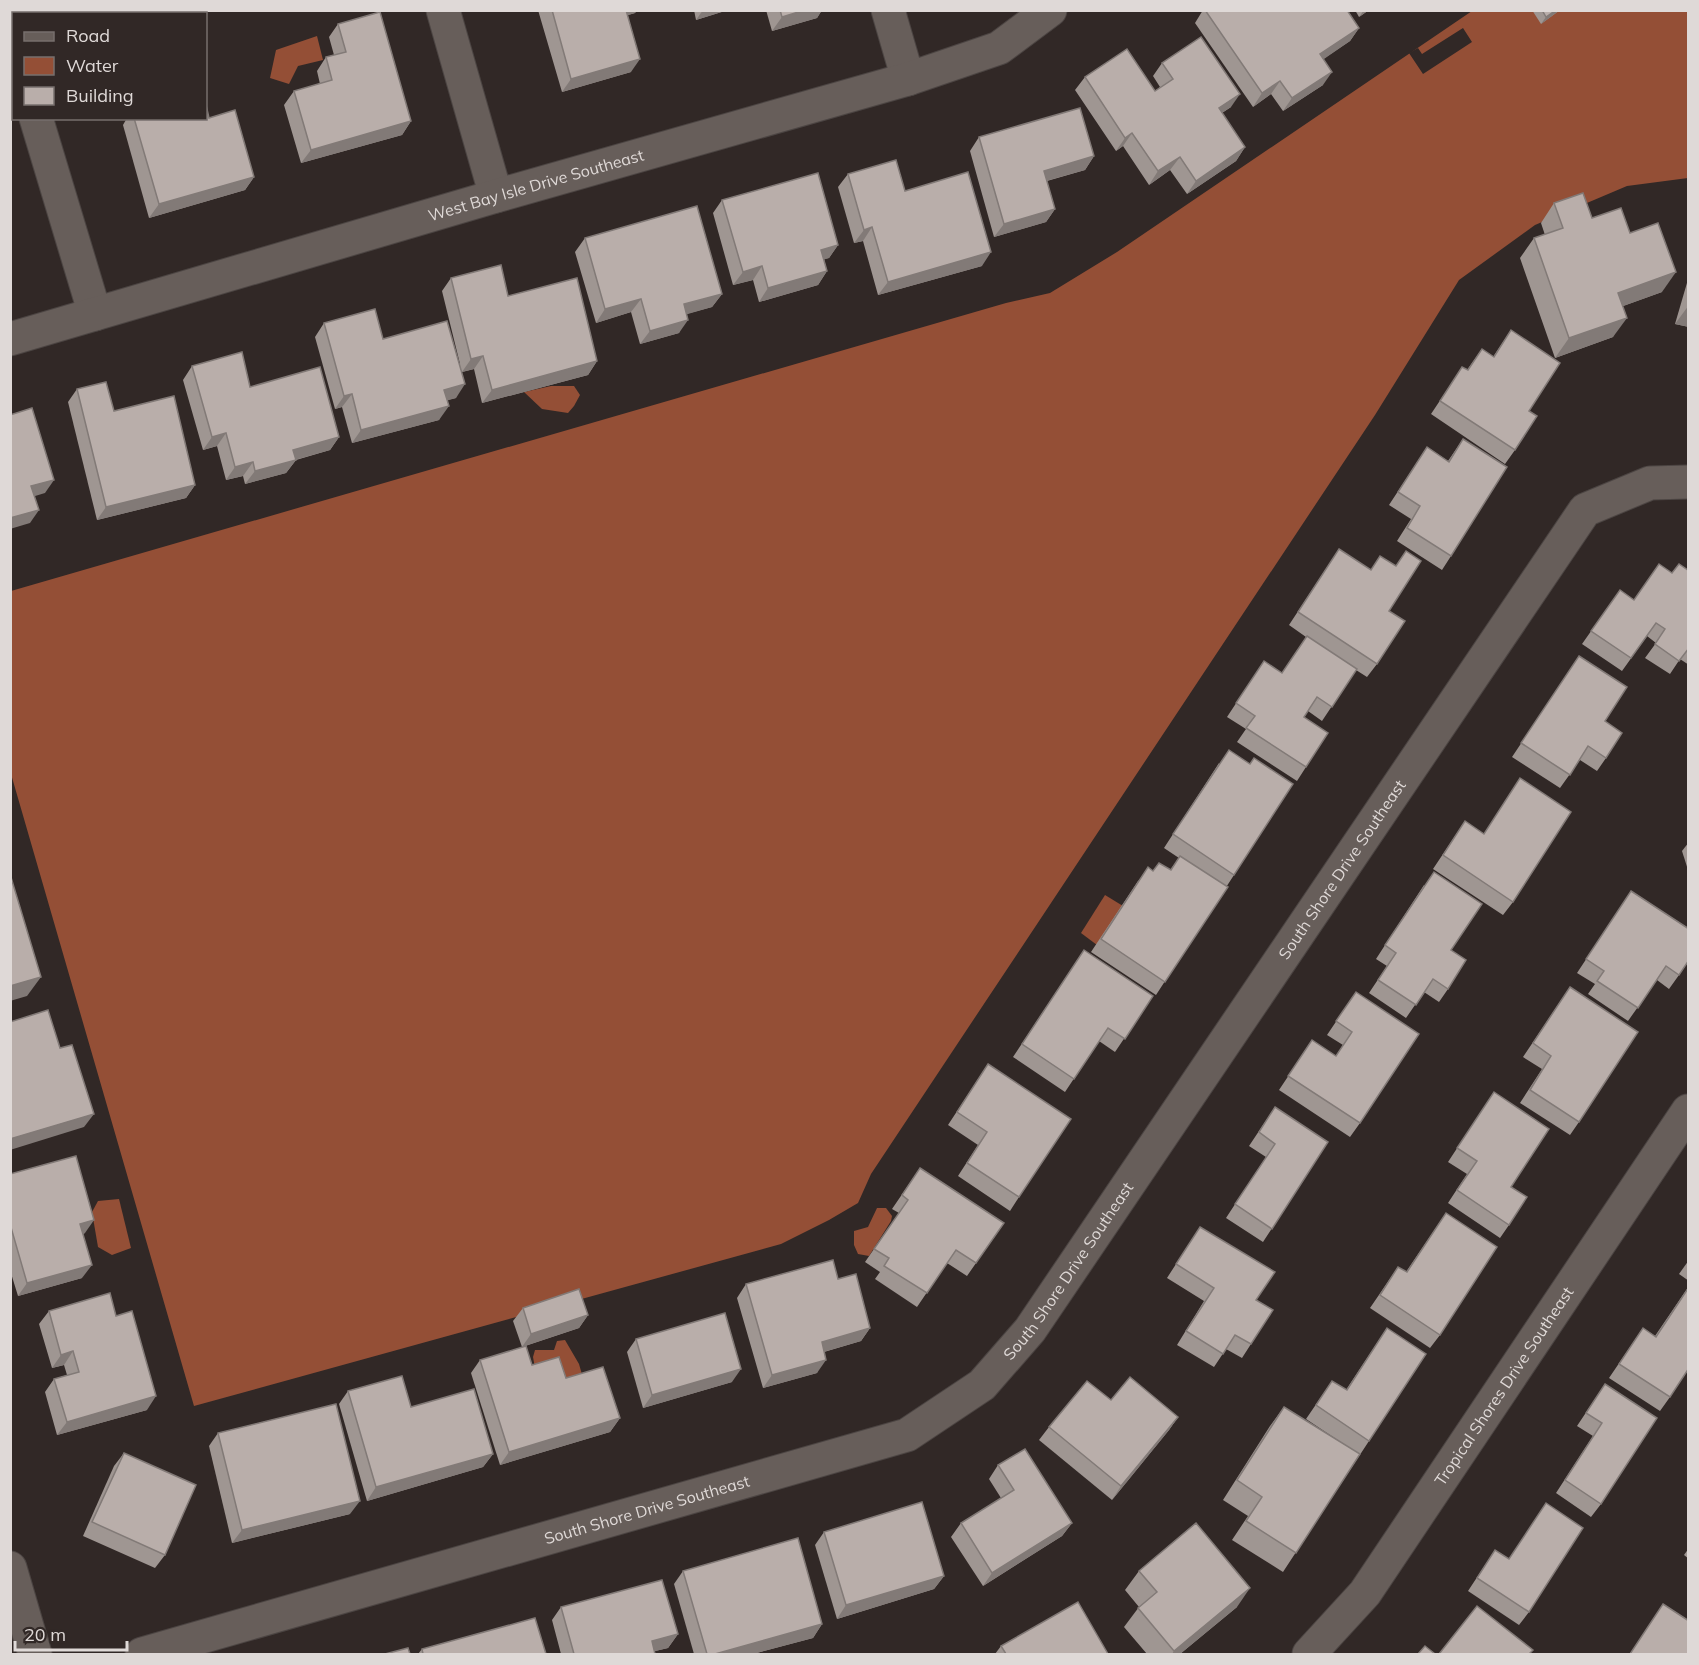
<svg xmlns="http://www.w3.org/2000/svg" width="1699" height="1665" viewBox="0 0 1699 1665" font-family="Mulish,sans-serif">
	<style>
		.water { fill: #944f36 }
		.pier { fill: #312826 }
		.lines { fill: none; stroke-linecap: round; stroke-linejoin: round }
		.minor-casing { stroke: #4c4543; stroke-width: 35 }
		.minor { stroke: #675e5a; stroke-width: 33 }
		.wall { fill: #9f9692 }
		.shaded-wall { fill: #827a77 }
		.building { fill: #b9aeaa; stroke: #827a77; stroke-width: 1.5 }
		.labels { text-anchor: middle; stroke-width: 6; stroke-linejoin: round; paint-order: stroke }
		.street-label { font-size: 16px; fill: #dfd9d7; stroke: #312826 }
	</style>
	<rect width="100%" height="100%" fill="#312826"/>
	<g class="water">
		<polygon points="1472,11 1688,11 1688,178 1627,186 1535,225 1459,280 1375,415 871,1174 858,1203 829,1220 781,1244 194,1406 11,774 11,591 1006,303 1050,293 1117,252"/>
		<polygon points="317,36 323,60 298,66 289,84 270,78 276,50"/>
		<polygon points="551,386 574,386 580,395 574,406 568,413 542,409 524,392"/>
		<polygon points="1105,895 1123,906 1097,945 1081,933"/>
		<polygon points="119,1199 131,1248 112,1255 98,1247 92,1212 98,1201"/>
		<polygon points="877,1208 886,1208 892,1216 891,1221 869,1256 858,1254 854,1245 854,1231 868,1227"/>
		<polygon points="565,1340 579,1364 583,1378 576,1383 535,1368 533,1357 535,1350 554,1350 557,1341"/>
	</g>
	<polygon class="pier" points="1463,28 1472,42 1423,74 1409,53 1418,48 1422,54"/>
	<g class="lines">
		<defs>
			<g id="minor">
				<polyline points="443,10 496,196"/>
				<polyline points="888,10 908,79"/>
				<polyline points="10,33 14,43"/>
				<polyline points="36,118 95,314"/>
				<path id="s1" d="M10,339L496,196L908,79L999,48L1050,10"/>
				<polyline points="10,1568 35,1654"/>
				<path id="s2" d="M142,1654L907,1435L982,1385L1030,1330L1585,510L1650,483L1688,482"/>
				<path id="s3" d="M1309,1654L1365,1593L1688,1111"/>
			</g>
		</defs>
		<use href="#minor" class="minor-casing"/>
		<use href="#minor" class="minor"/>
	</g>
	<g class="wall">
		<polygon points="88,10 159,10 159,14 89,14"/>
		<polygon points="538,10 637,10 635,13 628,15 631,72 562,92"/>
		<polygon points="694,10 728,10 696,20"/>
		<polygon points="766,10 822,10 817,18 772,31"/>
		<polygon points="1203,10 1347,10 1359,28 1350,41 1323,59 1323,85 1283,111 1271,94 1253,107 1195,23"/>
		<polygon points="1355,10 1369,10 1359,17"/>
		<polygon points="1532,10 1560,10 1541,24"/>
		<polygon points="338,24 411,121 402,135 301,163 284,105 294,91 320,84 317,71 326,57 334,55 329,37"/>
		<polygon points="1162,63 1231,107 1222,113 1245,147 1236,161 1187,194 1170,170 1149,185 1123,146 1116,151 1075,90 1085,77 1155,91 1160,87 1153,76"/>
		<polygon points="127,118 209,118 254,177 245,190 149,218 123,125"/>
		<polygon points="979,137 1094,156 1085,170 1047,181 1055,209 1046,222 994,237 970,151"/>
		<polygon points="848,174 905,191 982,266 878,295 863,241 854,243 838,187"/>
		<polygon points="722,200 838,245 829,258 824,259 827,271 818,285 759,302 753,280 733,285 713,213"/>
		<polygon points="1554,203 1630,233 1662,292 1623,306 1613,337 1555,358 1520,258 1534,238 1545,235 1541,223"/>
		<polygon points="585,238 722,294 712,307 686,314 679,333 640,344 631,312 596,323 575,252"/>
		<polygon points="1689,276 1689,327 1675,324"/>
		<polygon points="451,278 508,296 597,361 588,375 482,403 474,369 462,372 456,398 447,400 439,420 352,443 342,407 335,409 315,337 324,323 383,339 460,364 442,291"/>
		<polygon points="1511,330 1529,411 1515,450 1505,464 1431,414 1453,381 1467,370 1482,349 1493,357"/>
		<polygon points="192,366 250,387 339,437 330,450 296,460 286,473 245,484 243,476 226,480 217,446 203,450 183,380"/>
		<polygon points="77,389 114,411 195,485 186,498 97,520 68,402"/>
		<polygon points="1463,439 1451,556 1442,570 1397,541 1411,519 1389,505 1427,447 1448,461"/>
		<polygon points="1339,549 1371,570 1380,556 1389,611 1377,664 1367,677 1356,670 1322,721 1308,711 1304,717 1306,767 1297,781 1237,742 1246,729 1227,717 1264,661 1282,673 1306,637 1289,625"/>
		<polygon points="1689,571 1689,665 1680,659 1670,674 1645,658 1656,643 1647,636 1622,671 1582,644 1620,590 1634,600 1672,573"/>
		<polygon points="1579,656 1605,721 1606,758 1597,771 1580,760 1560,788 1512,757"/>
		<polygon points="1219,763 1234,875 1156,995 1091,952 1138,881 1153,871 1170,870 1179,858 1164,848"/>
		<polygon points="1520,778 1513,902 1503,915 1433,869 1465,821 1484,834"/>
		<polygon points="1689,842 1689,873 1682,851"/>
		<polygon points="1424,885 1451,950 1448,989 1439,1002 1424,992 1406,1018 1369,993 1387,966 1376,959"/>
		<polygon points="1622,905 1679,975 1669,989 1657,980 1628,1021 1588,994 1595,984 1577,973"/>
		<polygon points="1084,950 1153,996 1115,1052 1099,1041 1065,1092 1013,1057"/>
		<polygon points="1570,987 1579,1122 1570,1135 1520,1103 1542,1069 1523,1057"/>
		<polygon points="1356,992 1360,1123 1350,1137 1279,1090 1303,1054 1336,1056 1343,1045 1327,1035"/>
		<polygon points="988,1064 1019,1197 1010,1211 958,1176 978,1145 948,1125"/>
		<polygon points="1494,1092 1511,1187 1509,1225 1500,1238 1448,1203 1467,1174 1448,1162"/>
		<polygon points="1275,1107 1328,1142 1263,1242 1226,1218 1266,1157 1249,1146"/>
		<polygon points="920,1168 1004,1223 967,1276 947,1263 917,1307 875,1279 880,1272 865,1262 899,1213 892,1209"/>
		<polygon points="10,1174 85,1233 83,1234 82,1278 18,1296 10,1270"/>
		<polygon points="1446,1213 1440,1335 1430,1348 1370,1308 1398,1267 1406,1272"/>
		<polygon points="1200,1227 1251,1344 1242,1358 1226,1349 1214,1367 1177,1345 1204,1301 1167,1278"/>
		<polygon points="1689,1260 1689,1281 1679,1274"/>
		<polygon points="838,1279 870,1328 861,1341 824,1352 817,1373 763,1388 737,1298 746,1284"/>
		<polygon points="1689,1286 1670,1397 1660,1411 1609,1378 1643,1328 1655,1336"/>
		<polygon points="523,1308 588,1315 579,1328 522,1347 513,1321"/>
		<polygon points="49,1311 116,1316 147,1410 57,1435 45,1392 54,1379 67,1375 64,1365 52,1368 39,1324"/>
		<polygon points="1387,1328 1369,1441 1283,1572 1232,1540 1248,1516 1223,1500 1270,1426 1284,1407 1354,1451 1306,1419 1332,1381 1346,1390"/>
		<polygon points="636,1339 732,1382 643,1408 627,1352"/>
		<polygon points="480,1360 532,1365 566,1378 620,1418 610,1432 500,1465 471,1373"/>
		<polygon points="1605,1384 1601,1504 1591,1517 1556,1493 1593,1436 1577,1426"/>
		<polygon points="348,1391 411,1407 493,1454 483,1467 367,1501 339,1404"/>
		<polygon points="1178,1417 1169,1430 1112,1500 1039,1440 1049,1427"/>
		<polygon points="218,1433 350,1514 232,1543 209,1446"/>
		<polygon points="124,1453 165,1555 155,1568 83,1536 114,1466"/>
		<polygon points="998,1465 1072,1523 1062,1536 983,1586 951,1537 961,1523 1001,1498 989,1479"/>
		<polygon points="1546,1503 1529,1612 1519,1625 1468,1591 1495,1550 1509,1559"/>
		<polygon points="824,1532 944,1576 934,1589 837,1619 815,1545"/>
		<polygon points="1689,1548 1689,1559 1684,1555"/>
		<polygon points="683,1571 822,1624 813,1638 753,1654 694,1654 674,1584"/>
		<polygon points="1139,1571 1237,1607 1180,1654 1147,1654 1124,1627 1139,1607 1125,1590"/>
		<polygon points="561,1607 678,1634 668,1648 655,1651 655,1654 561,1654 552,1620"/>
		<polygon points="1001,1646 1108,1654 995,1654"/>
		<polygon points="422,1649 546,1654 418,1654"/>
	</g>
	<g class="shaded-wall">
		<polygon points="621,10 637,10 635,13 615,19"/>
		<polygon points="703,10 728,10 696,20"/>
		<polygon points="805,10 822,10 817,18 772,31 782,17"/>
		<polygon points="1364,10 1369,10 1359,17"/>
		<polygon points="1556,10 1560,10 1541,24 1546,17"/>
		<polygon points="1359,28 1350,41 1311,68 1320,54"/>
		<polygon points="640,59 631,72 562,92 571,79"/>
		<polygon points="1332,72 1323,85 1283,111 1292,98"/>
		<polygon points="1280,81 1271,94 1253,107 1262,93"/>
		<polygon points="1240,94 1231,107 1209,121 1219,108"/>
		<polygon points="411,121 402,135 301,163 311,150"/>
		<polygon points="1132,133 1123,146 1116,151 1125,138"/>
		<polygon points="1245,147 1236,161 1187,194 1196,181"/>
		<polygon points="1094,156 1085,170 1035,184 1044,171"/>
		<polygon points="1180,157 1170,170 1149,185 1158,171"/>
		<polygon points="254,177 245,190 149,218 159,204"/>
		<polygon points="1055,209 1046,222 994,237 1004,224"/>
		<polygon points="872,227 863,241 854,243 864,230"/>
		<polygon points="838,245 829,258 812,263 821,250"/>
		<polygon points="991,252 982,266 878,295 888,282"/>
		<polygon points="762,266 753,280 733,285 743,272"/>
		<polygon points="827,271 818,285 759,302 768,288"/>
		<polygon points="1676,272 1662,292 1604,313 1618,293"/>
		<polygon points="722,294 712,307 674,318 684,304"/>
		<polygon points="641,299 631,312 596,323 605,309"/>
		<polygon points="1689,305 1689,327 1675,324"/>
		<polygon points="1627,318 1613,337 1555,358 1569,338"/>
		<polygon points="688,320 679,333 640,344 650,331"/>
		<polygon points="483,356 474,369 462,372 471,359"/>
		<polygon points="597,361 588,375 482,403 492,390"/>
		<polygon points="465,384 456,398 435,404 444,390"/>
		<polygon points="352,394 342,407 335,409 344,396"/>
		<polygon points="449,406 439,420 352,443 361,430"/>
		<polygon points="226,433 217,446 203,450 212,437"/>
		<polygon points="339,437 330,450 284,463 293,450"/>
		<polygon points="296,460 286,473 245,484 255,471"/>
		<polygon points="253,462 243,476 226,480 235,467"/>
		<polygon points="54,480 45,493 22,500 31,486"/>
		<polygon points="195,485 186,498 97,520 106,507"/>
		<polygon points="39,510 30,523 10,529 10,518"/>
		<polygon points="41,977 27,996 10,1001 10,986"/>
		<polygon points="94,1114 84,1127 10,1150 10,1139"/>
		<polygon points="94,1220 85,1233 71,1237 80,1224"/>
		<polygon points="92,1265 82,1278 18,1296 27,1283"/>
		<polygon points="588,1315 579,1328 522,1347 531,1334"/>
		<polygon points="870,1328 861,1341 813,1355 822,1342"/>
		<polygon points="73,1351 64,1365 52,1368 61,1355"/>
		<polygon points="826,1360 817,1373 763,1388 772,1375"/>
		<polygon points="741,1369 732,1382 643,1408 652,1395"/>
		<polygon points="156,1396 147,1410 57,1435 67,1422"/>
		<polygon points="1178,1417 1169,1430 1112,1500 1121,1486"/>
		<polygon points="620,1418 610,1432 500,1465 509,1452"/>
		<polygon points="493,1454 483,1467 367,1501 376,1487"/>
		<polygon points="360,1501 350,1514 232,1543 242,1530"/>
		<polygon points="1072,1523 1062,1536 983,1586 992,1573"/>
		<polygon points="944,1576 934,1589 837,1619 846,1605"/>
		<polygon points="1250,1588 1237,1607 1180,1654 1172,1654 1174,1651"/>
		<polygon points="822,1624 813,1638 753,1654 715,1654"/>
		<polygon points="678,1634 668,1648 643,1654 652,1641"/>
	</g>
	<g class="building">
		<polygon points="101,10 159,10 159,14 102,14"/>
		<polygon points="552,10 626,10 640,59 571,79"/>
		<polygon points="780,10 805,10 782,17"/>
		<polygon points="1205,10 1347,10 1359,28 1320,54 1332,72 1292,98 1280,81 1262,93"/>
		<polygon points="1542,10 1556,10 1546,17"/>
		<polygon points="380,12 411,121 311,150 294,91 332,80 326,57 346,52 338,24"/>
		<polygon points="1201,37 1240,94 1219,108 1245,147 1196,181 1180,157 1158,171 1132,133 1125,138 1085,77 1127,49 1155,91 1173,79 1162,63"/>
		<polygon points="206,105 209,118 235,110 254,177 159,204 134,118 206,118"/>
		<polygon points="1080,108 1094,156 1044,171 1055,209 1004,224 979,137"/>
		<polygon points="896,160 905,191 968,172 991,252 888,282 872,227 864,230 848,174"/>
		<polygon points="818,173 838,245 821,250 827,271 768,288 762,266 743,272 722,200"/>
		<polygon points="1583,193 1592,218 1621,208 1630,233 1658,223 1676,272 1618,293 1627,318 1569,338 1534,238 1563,228 1554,203"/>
		<polygon points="697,206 722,294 684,304 688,320 650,331 641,299 605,309 585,238"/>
		<polygon points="501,265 508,296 577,278 597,361 492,390 483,356 471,359 451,278"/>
		<polygon points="375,309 383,339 447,321 465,384 444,390 449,406 361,430 352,394 344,396 324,323"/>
		<polygon points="1511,330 1560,363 1529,411 1537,416 1515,450 1440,401 1462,367 1468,370 1482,349 1494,357"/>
		<polygon points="242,352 250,387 320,367 339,437 293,450 296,460 255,471 253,462 235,467 226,433 212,437 192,366"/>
		<polygon points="106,382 114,411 174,396 195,485 106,507 77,389"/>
		<polygon points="32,408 54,480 31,486 39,510 10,518 10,415"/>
		<polygon points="1463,439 1507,467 1451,556 1407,528 1420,506 1398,492 1427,447 1449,462"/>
		<polygon points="1339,549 1371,570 1380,556 1396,566 1406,551 1421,561 1389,611 1405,621 1377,664 1298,612"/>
		<polygon points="1659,564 1672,573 1679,564 1689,571 1689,648 1679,661 1655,644 1665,629 1656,623 1631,658 1591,631 1620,590 1634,600"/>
		<polygon points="1307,636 1357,669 1332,707 1317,697 1304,717 1328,733 1306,767 1246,728 1255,716 1236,703 1264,661 1282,673"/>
		<polygon points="1579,656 1627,687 1605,721 1622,733 1606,758 1588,746 1570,775 1521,743"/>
		<polygon points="1229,750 1250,764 1254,758 1293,784 1234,875 1173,834"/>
		<polygon points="1520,778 1571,812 1513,902 1443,855 1465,821 1484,834"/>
		<polygon points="1180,856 1228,887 1165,982 1101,939 1148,867 1153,871 1159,863 1171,870"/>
		<polygon points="1434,872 1482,904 1451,950 1466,960 1448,989 1433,979 1416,1005 1378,980 1396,953 1385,945"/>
		<polygon points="10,874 41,977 10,986"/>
		<polygon points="1631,891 1689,929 1689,960 1679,975 1666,966 1638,1008 1597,981 1604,971 1586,959"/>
		<polygon points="1084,950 1153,996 1125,1039 1108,1028 1074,1079 1022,1044"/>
		<polygon points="1570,987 1638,1032 1579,1122 1530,1090 1551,1056 1533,1043"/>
		<polygon points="1356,992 1419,1034 1360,1123 1288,1076 1312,1040 1336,1056 1352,1032 1336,1021"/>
		<polygon points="48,1010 60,1048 72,1045 94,1114 10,1139 10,1022"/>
		<polygon points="988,1064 1071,1119 1019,1197 967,1163 987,1132 957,1112"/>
		<polygon points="1494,1092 1549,1129 1511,1187 1527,1197 1509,1225 1457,1190 1477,1161 1457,1148"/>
		<polygon points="1275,1107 1328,1142 1272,1229 1235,1204 1275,1144 1259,1132"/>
		<polygon points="76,1156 94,1220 80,1224 92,1265 27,1283 10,1224 10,1174"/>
		<polygon points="920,1168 1004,1223 976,1263 956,1250 927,1293 884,1266 889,1258 874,1249 908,1200 902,1195"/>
		<polygon points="1446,1213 1497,1247 1440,1335 1380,1295 1398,1267 1407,1272"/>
		<polygon points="1200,1227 1275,1272 1256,1300 1273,1310 1251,1344 1235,1335 1223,1354 1186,1331 1214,1288 1176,1264"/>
		<polygon points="833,1260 838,1279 856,1274 870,1328 822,1342 826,1360 772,1375 746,1284"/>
		<polygon points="1689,1287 1689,1368 1670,1397 1619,1364 1643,1328 1656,1337"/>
		<polygon points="579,1289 588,1315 531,1334 523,1308"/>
		<polygon points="110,1293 116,1316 132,1311 156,1396 67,1422 54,1379 79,1372 73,1351 61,1355 49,1311"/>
		<polygon points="725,1313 741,1369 652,1395 636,1339"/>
		<polygon points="1387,1328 1426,1354 1369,1441 1316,1405 1332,1381 1347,1390"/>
		<polygon points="526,1346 532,1365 559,1357 566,1378 603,1367 620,1418 509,1452 480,1360"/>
		<polygon points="402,1376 411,1407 474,1389 493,1454 376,1487 348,1391"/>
		<polygon points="1130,1377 1178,1417 1121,1486 1049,1427 1087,1381 1111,1400"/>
		<polygon points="1605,1384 1657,1418 1601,1504 1565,1480 1602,1423 1586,1413"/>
		<polygon points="336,1404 360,1501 242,1530 218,1433"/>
		<polygon points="1284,1407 1360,1454 1296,1553 1246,1521 1262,1497 1237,1480"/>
		<polygon points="1025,1449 1072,1523 992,1573 961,1523 1014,1490 998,1465"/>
		<polygon points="124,1453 196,1485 165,1555 92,1522"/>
		<polygon points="922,1502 944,1576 846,1605 824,1532"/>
		<polygon points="1546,1503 1583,1528 1529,1612 1477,1578 1495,1550 1509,1559"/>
		<polygon points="1196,1523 1250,1588 1174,1651 1138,1608 1157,1592 1139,1571"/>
		<polygon points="798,1538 822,1624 715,1654 707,1654 683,1571"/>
		<polygon points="662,1580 678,1634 652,1641 655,1654 574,1654 561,1607"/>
		<polygon points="1078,1602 1108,1654 1006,1654 1001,1646"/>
		<polygon points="1663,1604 1689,1621 1689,1654 1630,1654"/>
		<polygon points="1477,1606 1533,1650 1529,1654 1439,1654"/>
		<polygon points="535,1618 546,1654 423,1654 422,1649"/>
		<polygon points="1425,1646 1435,1654 1418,1654"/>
		<polygon points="408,1648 410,1654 385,1654"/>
	</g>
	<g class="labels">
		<g class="street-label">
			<text dy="6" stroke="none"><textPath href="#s1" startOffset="548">West Bay Isle Drive Southeast</textPath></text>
			<text dy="6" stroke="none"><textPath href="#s2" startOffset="1515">South Shore Drive Southeast</textPath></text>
			<text dy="6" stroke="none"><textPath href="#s2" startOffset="1029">South Shore Drive Southeast</textPath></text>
			<text dy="6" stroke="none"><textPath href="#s3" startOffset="332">Tropical Shores Drive Southeast</textPath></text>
			<text dy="6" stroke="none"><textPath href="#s2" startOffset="525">South Shore Drive Southeast</textPath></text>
		</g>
	</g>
	<rect width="1699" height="1665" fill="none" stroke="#dfd9d7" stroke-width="24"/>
	<rect x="12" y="12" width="195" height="108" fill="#312826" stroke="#776f6d" stroke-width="1.5"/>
	<rect x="24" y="32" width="30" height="9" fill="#675e5a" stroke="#776f6d" stroke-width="1.5"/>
	<text x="66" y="42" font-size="18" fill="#dfd9d7">Road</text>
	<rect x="24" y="57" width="30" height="18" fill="#944f36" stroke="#776f6d" stroke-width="1.5"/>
	<text x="66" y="72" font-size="18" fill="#dfd9d7">Water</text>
	<rect x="24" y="87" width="30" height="18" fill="#b9aeaa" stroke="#776f6d" stroke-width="1.5"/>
	<text x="66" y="102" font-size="18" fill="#dfd9d7">Building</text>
	<path d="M15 1641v9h112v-9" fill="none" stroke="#dfd9d7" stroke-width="3"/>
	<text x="24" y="1641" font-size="18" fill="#dfd9d7" stroke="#312826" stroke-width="4.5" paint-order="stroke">20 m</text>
</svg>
